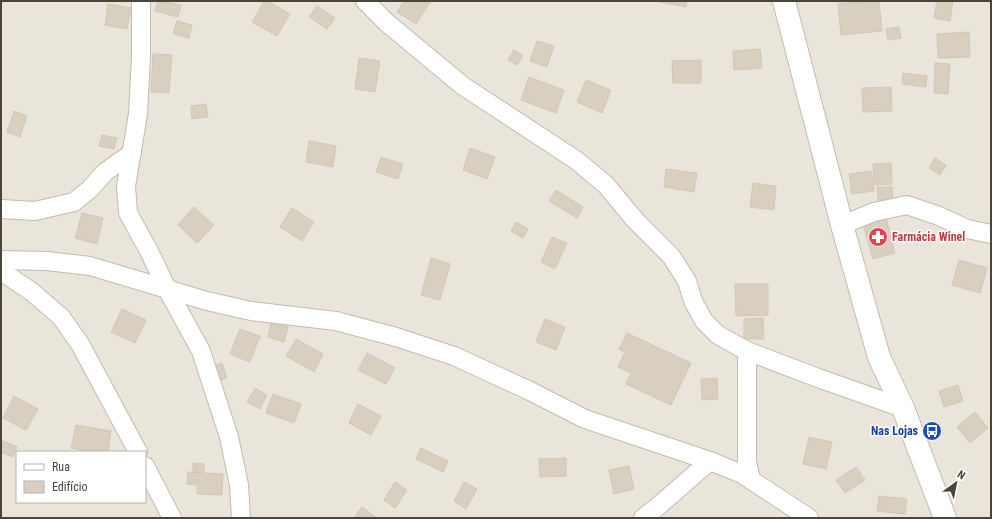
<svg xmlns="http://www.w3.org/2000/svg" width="992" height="519" viewBox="0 0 992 519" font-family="'Roboto Condensed',sans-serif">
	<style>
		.residential { fill: #eae5da; fill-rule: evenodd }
		.building { fill: #d8cfc1; stroke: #d3c7b4 }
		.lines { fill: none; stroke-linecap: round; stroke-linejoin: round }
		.minor-casing { stroke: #c2bbae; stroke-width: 20 }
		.tertiary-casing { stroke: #c2bbae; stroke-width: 24 }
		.minor { stroke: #fff; stroke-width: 18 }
		.tertiary { stroke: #fff; stroke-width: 22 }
		.labels { text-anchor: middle; stroke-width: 3; stroke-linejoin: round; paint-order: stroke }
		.health-label { font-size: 12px; font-weight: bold; fill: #be3a42; stroke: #fff; text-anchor: start }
		.transit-label { font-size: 12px; font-weight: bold; fill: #164399; stroke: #fff; text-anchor: end }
	</style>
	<rect width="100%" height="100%" fill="#f6f3ec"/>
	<path class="residential" d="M1,1H991V518H1ZM17,452H145V502H17Z"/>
	<g class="building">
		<polygon points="158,1 181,5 178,17 155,11"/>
		<polygon points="264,1 268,1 290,14 277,36 252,22"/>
		<polygon points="404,1 431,1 416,24 397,12"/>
		<polygon points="655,1 687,1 686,7"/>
		<polygon points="867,1 879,1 882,31 841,35 838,4"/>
		<polygon points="937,1 953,1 950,21 934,18"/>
		<polygon points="108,4 131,8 127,29 105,25"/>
		<polygon points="317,6 335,18 327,29 309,17"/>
		<polygon points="177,21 192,25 189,38 173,34"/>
		<polygon points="899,27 901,38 888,40 886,29"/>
		<polygon points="969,32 970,57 938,58 937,34"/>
		<polygon points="537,41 554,46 547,67 530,61"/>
		<polygon points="760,49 762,68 734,70 733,51"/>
		<polygon points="514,50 523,56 517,65 508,60"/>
		<polygon points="153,54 172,55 169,93 151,92"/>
		<polygon points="359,58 380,61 375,92 355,89"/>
		<polygon points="701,60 701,83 673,83 672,61"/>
		<polygon points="935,63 950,64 948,94 934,93"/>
		<polygon points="903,73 927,76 926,87 902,84"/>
		<polygon points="529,77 564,90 556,113 521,100"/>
		<polygon points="586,80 611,90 602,113 577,102"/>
		<polygon points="891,87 892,111 863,112 862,88"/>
		<polygon points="206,104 208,117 192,119 191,106"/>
		<polygon points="14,111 27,116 20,137 7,132"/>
		<polygon points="102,135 117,138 114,149 99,146"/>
		<polygon points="309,141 336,146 333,167 306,162"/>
		<polygon points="470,148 495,157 487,179 463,170"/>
		<polygon points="381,157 403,164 398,179 376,172"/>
		<polygon points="935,158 946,165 940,175 929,168"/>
		<polygon points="891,163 892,184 874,185 873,164"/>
		<polygon points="666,169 697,173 694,192 664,187"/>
		<polygon points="871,171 874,191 852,194 849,174"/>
		<polygon points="753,183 776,186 774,210 750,207"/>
		<polygon points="877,187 892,187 893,200 878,200"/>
		<polygon points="556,190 583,207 577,218 549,201"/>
		<polygon points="194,207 214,225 197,243 178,225"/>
		<polygon points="292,208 314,222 302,241 280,227"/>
		<polygon points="82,213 103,218 97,244 75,238"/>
		<polygon points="886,218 895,253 873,259 863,225"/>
		<polygon points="516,222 528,229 523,238 511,231"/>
		<polygon points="552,237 567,243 555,269 541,262"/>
		<polygon points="431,258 450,264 440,300 421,295"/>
		<polygon points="959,260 987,268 980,293 952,285"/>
		<polygon points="735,284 768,284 768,315 736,316"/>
		<polygon points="122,309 146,320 135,343 111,332"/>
		<polygon points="763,318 764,339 744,339 744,319"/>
		<polygon points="545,319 565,327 556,350 536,342"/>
		<polygon points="271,323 288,327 284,342 268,337"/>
		<polygon points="240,329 260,336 250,362 230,354"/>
		<polygon points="627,333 691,363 671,405 626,384 631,373 618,367 625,352 619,349"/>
		<polygon points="296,339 323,354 314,372 286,356"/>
		<polygon points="367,353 395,368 386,384 358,370"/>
		<polygon points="222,363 227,378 216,382 211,367"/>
		<polygon points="717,378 718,399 702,400 701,379"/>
		<polygon points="958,385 963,401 944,407 939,391"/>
		<polygon points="255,388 267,395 260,409 247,402"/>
		<polygon points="273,394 301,404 294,423 266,413"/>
		<polygon points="14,396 38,409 26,430 3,418"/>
		<polygon points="358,404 381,416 371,435 349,423"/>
		<polygon points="975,412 988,428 970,443 957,427"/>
		<polygon points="76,425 111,431 108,452 93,452 71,448"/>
		<polygon points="809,437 832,442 826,469 803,464"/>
		<polygon points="1,440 17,447 12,457 1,452"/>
		<polygon points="421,448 448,461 443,472 416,459"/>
		<polygon points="566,458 566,476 540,477 539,459"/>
		<polygon points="193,463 204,464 204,473 193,472"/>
		<polygon points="629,466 634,489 614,494 609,470"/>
		<polygon points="856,467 865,480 845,493 836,480"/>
		<polygon points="188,472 223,474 222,495 197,494 197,485 187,484"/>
		<polygon points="395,482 407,490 395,508 384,500"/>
		<polygon points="464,482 477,489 466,509 454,501"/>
		<polygon points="879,496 907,499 905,514 877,511"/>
		<polygon points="362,507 377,518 354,518"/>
	</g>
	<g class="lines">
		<defs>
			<g id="minor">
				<polyline points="141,1 141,57 138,114 126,186 128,213 149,251 167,289 201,351 229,437 239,485 241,518"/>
				<polyline points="365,1 386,22 463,86 576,160 606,185 635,220 671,256 687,281 693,301 704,321 718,335 747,351 818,378 903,408"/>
				<polyline points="1,209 35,211 74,202 90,189 105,172 132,153"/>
				<polyline points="842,225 874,212 907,205 939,216 967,229 991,234"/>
				<polyline points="1,260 47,261 90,266 207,301 251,311 336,321 396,337 454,356 528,390 585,419 710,461 742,474 809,518"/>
				<polyline points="1,271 32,292 61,317 80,344 138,452"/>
				<polyline points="747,351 747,461 751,480"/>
				<polyline points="145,466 172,518"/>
				<polyline points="643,518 656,508 710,461"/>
			</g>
			<polyline id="tertiary" points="784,1 842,225 879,357 903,408 945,518"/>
		</defs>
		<use href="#minor" class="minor-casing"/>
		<use href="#tertiary" class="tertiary-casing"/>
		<use href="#minor" class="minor"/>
		<use href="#tertiary" class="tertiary"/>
	</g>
	<defs>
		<symbol id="pharmacy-disc" viewBox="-11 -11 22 22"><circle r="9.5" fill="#e0444e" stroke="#fff"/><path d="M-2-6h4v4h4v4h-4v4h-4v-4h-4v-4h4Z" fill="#fff"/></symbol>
		<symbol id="bus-disc" viewBox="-11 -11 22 22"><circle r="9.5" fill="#1a4fb4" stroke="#fff"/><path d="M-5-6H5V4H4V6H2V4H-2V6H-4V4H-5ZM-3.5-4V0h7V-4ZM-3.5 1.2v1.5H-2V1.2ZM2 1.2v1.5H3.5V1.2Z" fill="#fff"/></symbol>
	</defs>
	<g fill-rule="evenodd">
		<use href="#pharmacy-disc" x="867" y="226" width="22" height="22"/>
		<use href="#bus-disc" x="921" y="420" width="22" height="22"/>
	</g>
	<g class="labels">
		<g class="health-label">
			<text x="892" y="241">Farmácia Winel</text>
		</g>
		<g class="transit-label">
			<text x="918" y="435">Nas Lojas</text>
		</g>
	</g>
	<rect width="992" height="519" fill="none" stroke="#4b4439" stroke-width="4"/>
	<rect x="16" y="451" width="130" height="52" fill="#ffffff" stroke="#b7b4b0"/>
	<rect x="24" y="464" width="20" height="6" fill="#ffffff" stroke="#b7b4b0"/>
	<text x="52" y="471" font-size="12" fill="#4b4439">Rua</text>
	<rect x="24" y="481" width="20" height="12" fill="#d8cfc1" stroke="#b7b4b0"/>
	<text x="52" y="491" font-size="12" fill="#4b4439">Edifício</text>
	<g transform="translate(956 483) rotate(33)" stroke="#ffffff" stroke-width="3" paint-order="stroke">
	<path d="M0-3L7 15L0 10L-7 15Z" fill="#4b4439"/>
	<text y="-6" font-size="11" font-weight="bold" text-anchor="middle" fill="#4b4439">N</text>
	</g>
</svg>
